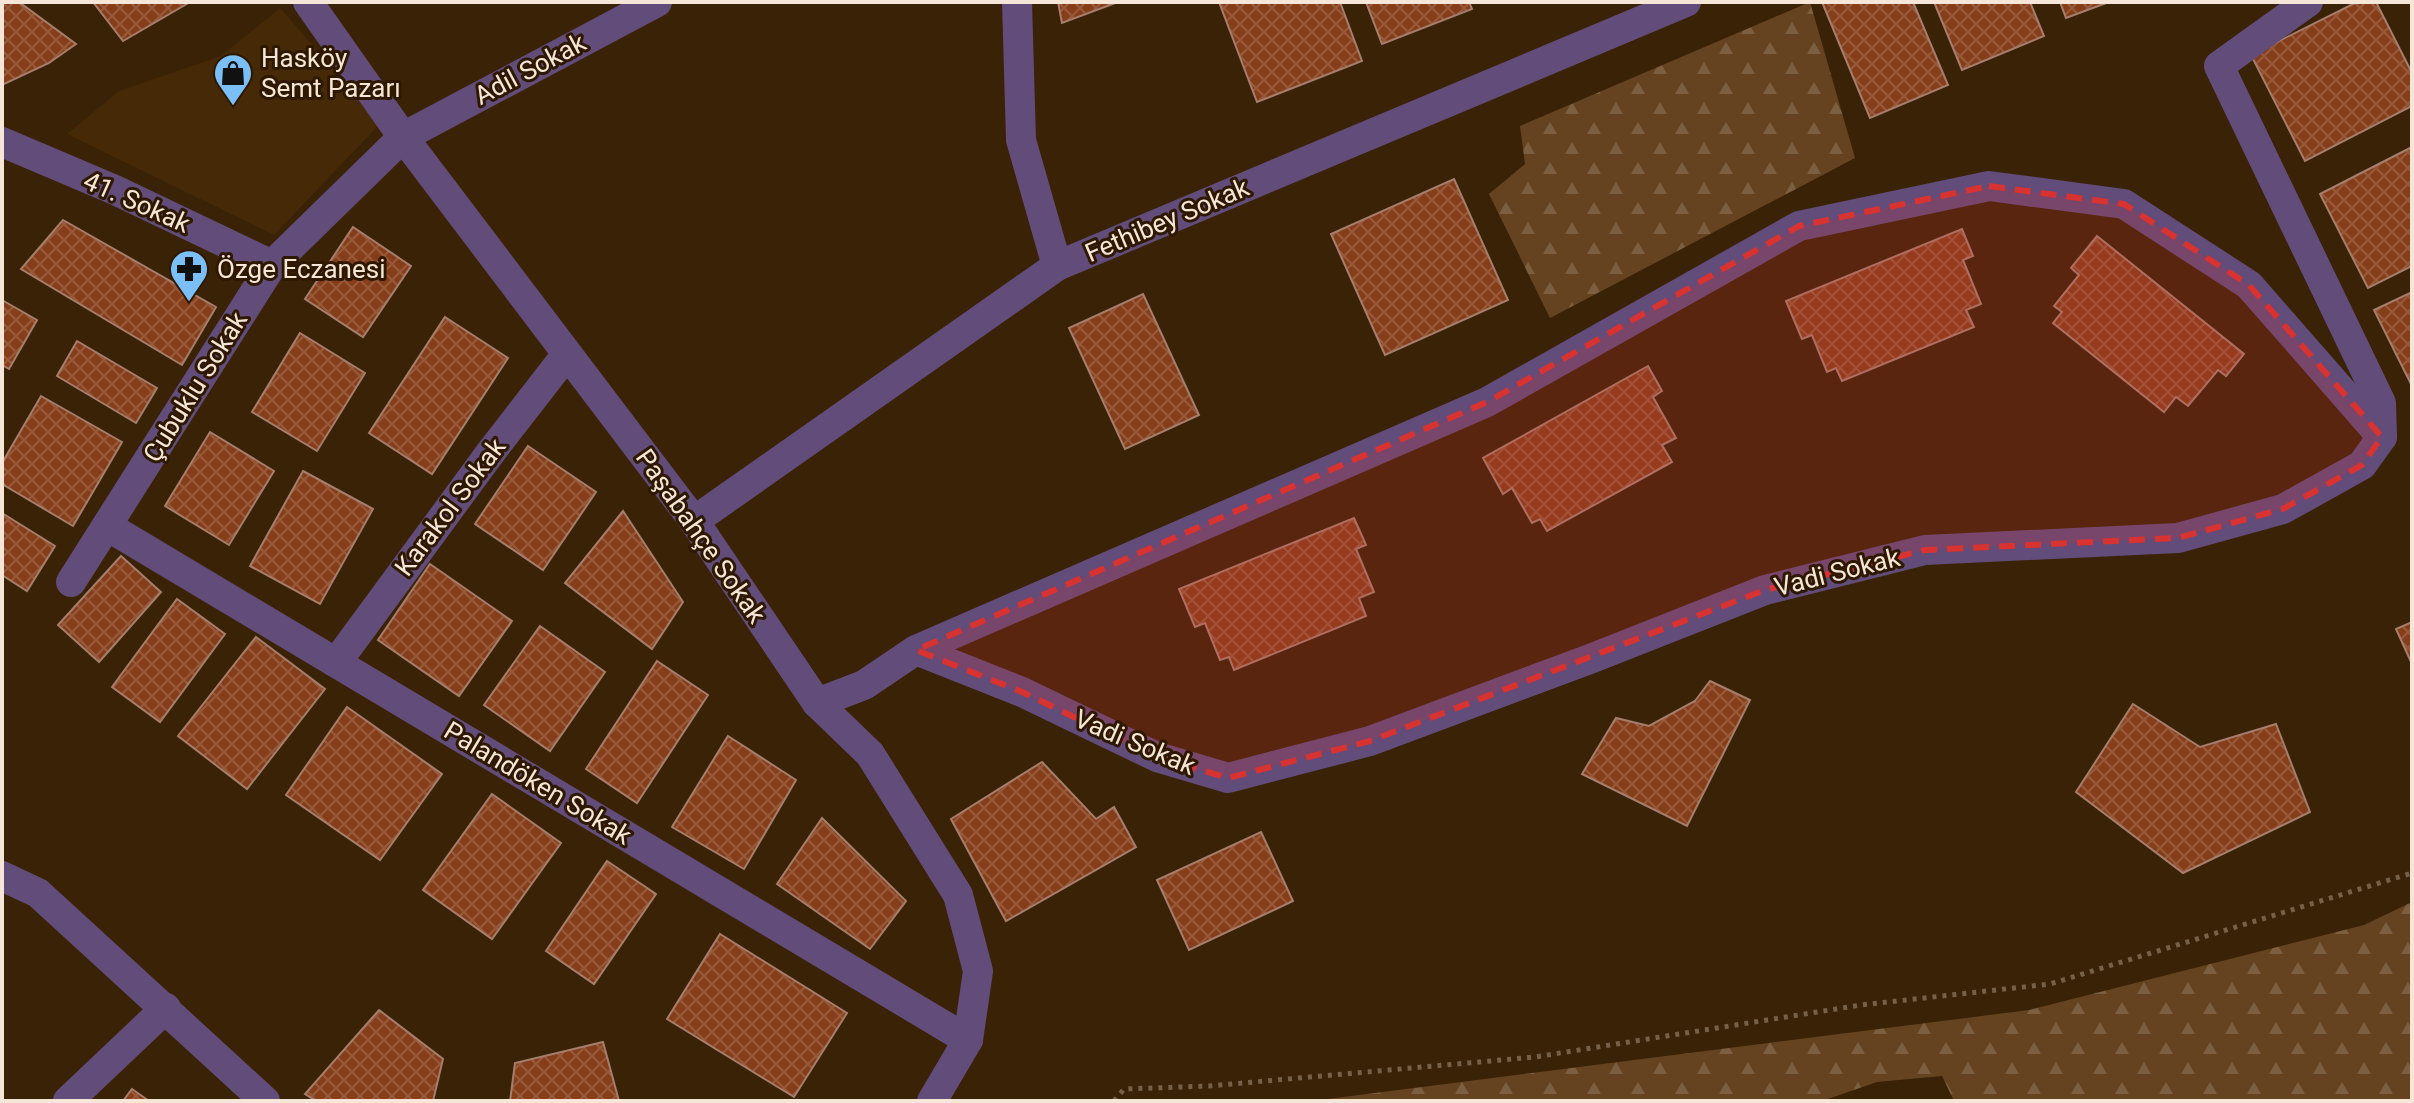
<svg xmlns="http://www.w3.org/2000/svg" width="2414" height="1103" viewBox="0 0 2414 1103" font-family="Roboto,sans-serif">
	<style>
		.built { fill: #462906 }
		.forest { fill: url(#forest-firs) }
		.building { fill: url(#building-cross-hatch); stroke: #a57e6d; stroke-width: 2 }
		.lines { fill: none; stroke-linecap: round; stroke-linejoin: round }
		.path { stroke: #756048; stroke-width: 5; stroke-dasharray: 4 6; stroke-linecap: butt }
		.minor { stroke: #614c7a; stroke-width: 30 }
		.marked { fill: #d83231; fill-opacity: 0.2; stroke: #d83231; stroke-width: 6; stroke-dasharray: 16 10; stroke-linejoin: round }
		.labels { text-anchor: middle; stroke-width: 6; stroke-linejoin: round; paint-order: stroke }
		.poi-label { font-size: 26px; fill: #f6e6d7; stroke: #2f1800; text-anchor: start }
		.street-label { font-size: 26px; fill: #f6e6d7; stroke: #2f1800 }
	</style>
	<defs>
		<pattern id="forest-firs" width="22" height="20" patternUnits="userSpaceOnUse" patternTransform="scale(2)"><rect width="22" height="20" fill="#654320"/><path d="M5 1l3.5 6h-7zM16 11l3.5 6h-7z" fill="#7c5e40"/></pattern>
		<pattern id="building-cross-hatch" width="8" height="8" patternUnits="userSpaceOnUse" patternTransform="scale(2)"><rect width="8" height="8" fill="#863e1a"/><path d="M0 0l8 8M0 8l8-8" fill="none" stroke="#985a3b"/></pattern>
	</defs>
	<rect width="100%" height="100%" fill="#3a2206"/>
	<polygon class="built" points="280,8 381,123 274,235 67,134 119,91 221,56"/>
	<g class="forest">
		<polygon points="1810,2 1855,158 1550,318 1489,194 1525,164 1520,126"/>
		<polygon points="2412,902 2412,1101 1954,1101 1942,1076 1877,1082 1822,1101 1312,1101 2029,1010 2364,925"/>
	</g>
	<g class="building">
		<polygon points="2,2 19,2 76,44 49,63 2,85"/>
		<polygon points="93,2 190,2 123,41"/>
		<polygon points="1058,2 1118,2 1062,23"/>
		<polygon points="1219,2 1340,2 1362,61 1257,102"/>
		<polygon points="1366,2 1469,2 1472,9 1382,44"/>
		<polygon points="1822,2 1913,2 1948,85 1870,118"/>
		<polygon points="1934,2 2030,2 2044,36 1962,70"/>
		<polygon points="2060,2 2109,2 2066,18"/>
		<polygon points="2357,2 2376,2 2412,73 2412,106 2305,161 2251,55"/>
		<polygon points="2412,147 2412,266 2368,288 2320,194"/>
		<polygon points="1454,179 1508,300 1385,355 1331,234"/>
		<polygon points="63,220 216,307 182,365 21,269"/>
		<polygon points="353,227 411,266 363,337 305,299"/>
		<polygon points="1962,229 1973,256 1963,260 1981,304 1966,310 1974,327 1842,381 1836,368 1827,372 1812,335 1802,339 1786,301"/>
		<polygon points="2097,236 2244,354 2226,376 2218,370 2188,406 2176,397 2164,412 2053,323 2062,312 2054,306 2079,275 2071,268"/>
		<polygon points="2412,292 2412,386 2374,310"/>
		<polygon points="1143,294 1199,415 1125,449 1069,328"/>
		<polygon points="2,300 37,320 9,369 2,365"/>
		<polygon points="445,317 508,358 432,474 369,433"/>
		<polygon points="300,333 365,373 317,451 252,412"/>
		<polygon points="77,341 157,388 136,423 57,376"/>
		<polygon points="1648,366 1662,391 1653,397 1676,438 1662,445 1672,462 1547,531 1540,519 1532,523 1512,488 1503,494 1483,458"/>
		<polygon points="41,396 122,442 73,526 2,484 2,463"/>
		<polygon points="210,432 274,471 229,545 165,506"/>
		<polygon points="528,446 596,492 543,570 475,524"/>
		<polygon points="303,471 373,509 320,604 250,566"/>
		<polygon points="623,511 683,602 652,649 565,583"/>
		<polygon points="2,513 55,546 27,591 2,575"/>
		<polygon points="1354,518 1366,545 1356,549 1374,592 1359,598 1366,616 1234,670 1229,657 1220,660 1205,623 1195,627 1179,589"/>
		<polygon points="121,556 161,592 99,662 58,625"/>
		<polygon points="430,564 512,621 459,696 378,640"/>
		<polygon points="177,599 225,634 160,722 112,687"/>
		<polygon points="2412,622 2412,664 2396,629"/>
		<polygon points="540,626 605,672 550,751 484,705"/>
		<polygon points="256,637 325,689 247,789 178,736"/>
		<polygon points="657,661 708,695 637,803 586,769"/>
		<polygon points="1710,681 1750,700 1687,826 1582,774 1616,718 1649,726 1695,701"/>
		<polygon points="2133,704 2200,747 2276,724 2310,812 2183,873 2076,792"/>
		<polygon points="347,707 442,774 380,860 286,795"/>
		<polygon points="728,736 796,780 744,869 672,827"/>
		<polygon points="1042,762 1096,819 1114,807 1136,847 1006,921 951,819"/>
		<polygon points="492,794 561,843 492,939 423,890"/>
		<polygon points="822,818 906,901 870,949 777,884"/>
		<polygon points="1261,832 1293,901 1189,950 1157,880"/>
		<polygon points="607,861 656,894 594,984 546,951"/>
		<polygon points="720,934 847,1013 794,1097 667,1019"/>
		<polygon points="379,1010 443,1059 433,1101 316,1101 305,1094"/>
		<polygon points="603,1042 619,1101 510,1101 515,1063"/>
		<polygon points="132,1089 149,1101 123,1101"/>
	</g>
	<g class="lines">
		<polyline class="path" points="1114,1101 1124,1089 1209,1086 1535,1057 1861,1005 2050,984 2412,873"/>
		<g class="minor">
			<polyline points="308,2 403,137 694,521 817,703 870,754 958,895 978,971 968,1040 932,1101"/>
			<polyline points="1017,2 1021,140 1057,266"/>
			<polyline points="2,142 115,190 272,265"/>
			<polyline points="694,521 1057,266 1686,2"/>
			<polyline points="107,526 968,1040"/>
			<polyline points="71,582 272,265 403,137 657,2"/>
			<polyline points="916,650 1487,402 1799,226 1989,186 2124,204 2249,285 2382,437"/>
			<polyline points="336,663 491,452 567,354"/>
			<polyline points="817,703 864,685 916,650 1022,692 1157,757 1228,778 1370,741 1590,659 1765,590 1925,550 2178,538 2283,509 2362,465 2382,437 2381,403 2219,66 2308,2"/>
			<polyline points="2,876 38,893 265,1101"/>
			<polyline points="68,1101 166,1008"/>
		</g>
	</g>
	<path class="marked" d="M1989,186L2124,204L2249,285L2382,437L2362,465L2283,509L2178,538L1925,550L1765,590L1370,741L1228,778L1157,757L1022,692L916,650L1487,402L1799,226Z"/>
	<defs>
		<symbol id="shop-pin" viewBox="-11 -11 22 30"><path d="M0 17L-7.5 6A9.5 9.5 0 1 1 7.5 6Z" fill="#7abff8" stroke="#2f1800"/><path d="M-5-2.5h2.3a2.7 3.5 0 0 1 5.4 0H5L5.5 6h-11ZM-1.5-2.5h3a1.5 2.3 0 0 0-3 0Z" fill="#111"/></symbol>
		<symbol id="pharmacy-pin" viewBox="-11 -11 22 30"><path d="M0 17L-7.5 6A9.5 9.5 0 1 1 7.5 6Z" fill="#7abff8" stroke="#2f1800"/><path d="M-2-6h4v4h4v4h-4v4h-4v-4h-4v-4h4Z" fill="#111"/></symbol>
	</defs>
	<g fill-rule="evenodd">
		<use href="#shop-pin" x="211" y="51" width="44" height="60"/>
		<use href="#pharmacy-pin" x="167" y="247" width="44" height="60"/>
	</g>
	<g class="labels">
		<g class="poi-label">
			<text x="261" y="67">Hasköy<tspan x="261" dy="30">Semt Pazarı</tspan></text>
			<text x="217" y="278">Özge Eczanesi</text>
		</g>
		<g class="street-label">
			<text transform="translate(530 69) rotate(-28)" y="9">Adil Sokak</text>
			<text transform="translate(137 202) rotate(24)" y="9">41. Sokak</text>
			<text transform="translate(1167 220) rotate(-23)" y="9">Fethibey Sokak</text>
			<text transform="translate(195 387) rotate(-58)" y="9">Çubuklu Sokak</text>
			<text transform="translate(450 507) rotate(-53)" y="9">Karakol Sokak</text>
			<text transform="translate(701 536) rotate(55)" y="9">Paşabahçe Sokak</text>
			<text transform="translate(1837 572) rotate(-14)" y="9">Vadi Sokak</text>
			<text transform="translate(1135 742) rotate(23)" y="9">Vadi Sokak</text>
			<text transform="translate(538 783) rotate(31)" y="9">Palandöken Sokak</text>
		</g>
	</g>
	<rect width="2414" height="1103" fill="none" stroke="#f6e6d7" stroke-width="8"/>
</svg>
